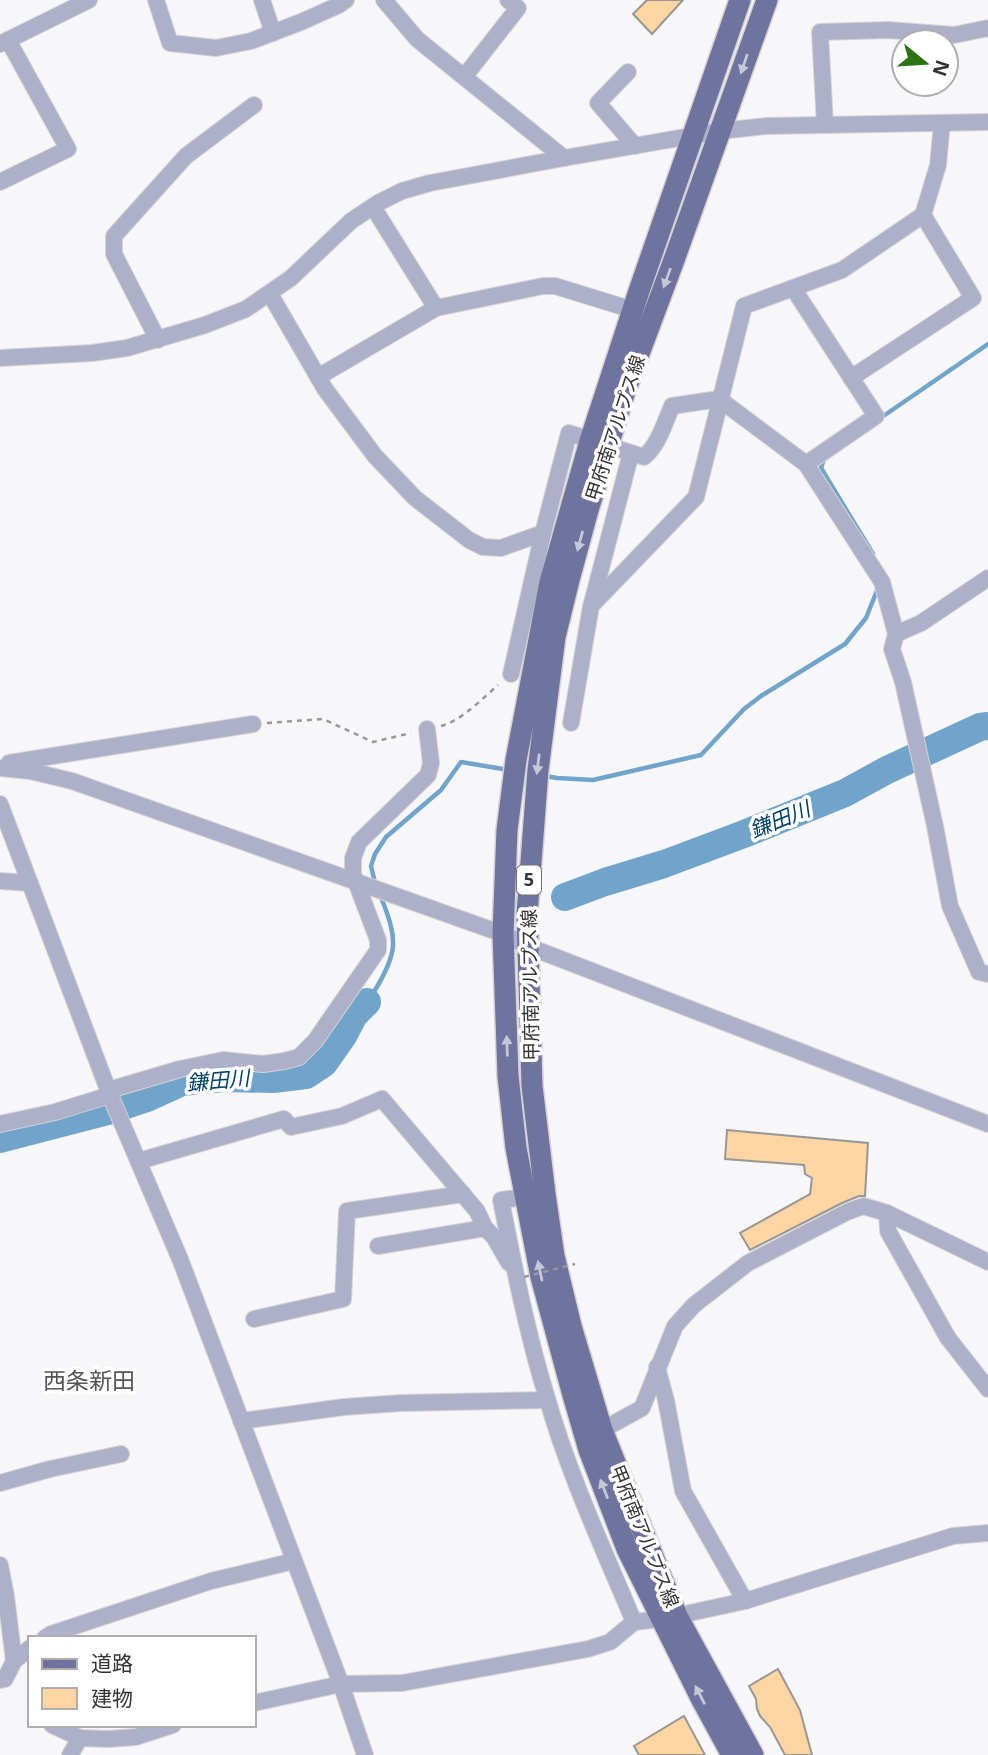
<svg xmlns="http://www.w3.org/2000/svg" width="988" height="1755" viewBox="0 0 988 1755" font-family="'Noto Sans','Noto Sans JP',sans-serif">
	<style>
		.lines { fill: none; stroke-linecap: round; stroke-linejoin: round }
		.stream { stroke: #71a4cb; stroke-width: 4.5 }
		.river { stroke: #71a4cb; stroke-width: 28 }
		.building { fill: #fed5a3; stroke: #979795; stroke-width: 2 }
		.minor-casing { stroke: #d4d4d6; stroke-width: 18 }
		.major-casing { stroke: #d4d4d6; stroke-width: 24 }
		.path { stroke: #989899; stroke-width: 2.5; stroke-dasharray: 5 5; stroke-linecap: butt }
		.minor { stroke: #aeafc8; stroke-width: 16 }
		.major { stroke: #71739f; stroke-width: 21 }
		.path-bridge { stroke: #989899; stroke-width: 2.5; stroke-dasharray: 5 5; stroke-linecap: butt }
		.oneway { fill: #c6c7d9 }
		.labels { text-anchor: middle; stroke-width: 7; stroke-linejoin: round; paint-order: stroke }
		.shield { fill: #fff; stroke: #717172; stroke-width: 2 }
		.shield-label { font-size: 18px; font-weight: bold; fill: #343435 }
		.street-label { font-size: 19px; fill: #343435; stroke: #fff }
		.water-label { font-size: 21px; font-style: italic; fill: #004167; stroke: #fff }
		.quarter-label { font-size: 23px; fill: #545455; stroke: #fff }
	</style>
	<rect width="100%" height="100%" fill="#f7f7f9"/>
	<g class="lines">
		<g class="stream">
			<polyline points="879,419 988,344"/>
			<polyline points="824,459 821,468 873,554"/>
			<polyline points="545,776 557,778 593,780 701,755 744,709 761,696 845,644 866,618 878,588"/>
			<polyline points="375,883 371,866 375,854 386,837 441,790 461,762 509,770"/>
			<path d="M343,1036C359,1014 391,973 393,946C394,928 386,911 380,894"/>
		</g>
		<g class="river">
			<polyline points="565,897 605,882 664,864 744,834 845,793 887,770 980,727 988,726"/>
			<polyline points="0,1139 108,1111 147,1098 182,1082 223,1078 273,1079 306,1075 324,1063 343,1036 354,1015 367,1002"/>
		</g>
	</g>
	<g class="building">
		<polygon points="647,0 683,0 652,34 633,14"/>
		<polygon points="727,1130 868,1143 865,1196 859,1196 842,1203 750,1250 740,1233 810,1194 812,1178 805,1174 804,1165 725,1159"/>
		<polygon points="778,1669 800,1710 812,1755 785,1755 770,1727 760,1716 757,1709 756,1699 749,1686"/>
		<polygon points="684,1716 705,1755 639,1755 634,1746"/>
	</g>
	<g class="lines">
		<defs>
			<g id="minor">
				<polyline points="156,0 170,43 216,48 251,41 301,22 339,5 346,0"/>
				<polyline points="262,0 273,33"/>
				<polyline points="384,0 417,39 564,158"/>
				<polyline points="0,44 89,0"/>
				<polyline points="628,72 598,103 635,146"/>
				<polyline points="464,77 518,8 508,0"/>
				<polyline points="825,125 820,32 888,30 954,35 988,28"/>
				<polyline points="0,182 68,149 8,40"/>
				<polyline points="373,207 436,308"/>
				<polyline points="793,288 876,416 806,464"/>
				<path d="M270,294L325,389L375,456L415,498L469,540L483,547L501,548L543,533L569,433L644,457C659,444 664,424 672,406L719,399L806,464L882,582L896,634L892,649L903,682L935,826L950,906L979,972L988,974"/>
				<polyline points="158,340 114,254 114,236 186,156 254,105"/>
				<polyline points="0,358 92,353 127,348 205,325 246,309 291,278 351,221 378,203 402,191 430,183 564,158 720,131 766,126 988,122"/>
				<polyline points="318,377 436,308 543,286 555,286 633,310"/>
				<polyline points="851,378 973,298 923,215"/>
				<polyline points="592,603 631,453"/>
				<polyline points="896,634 921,623 988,578"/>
				<polyline points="511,674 543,533"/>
				<polyline points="571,723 591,606 696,497 744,306 842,270 923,215 938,165 942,123"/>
				<polyline points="9,763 253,724"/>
				<polyline points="0,768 30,771 72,781 503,934 527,946 988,1124"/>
				<polyline points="0,804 110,1095 180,1259 341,1684 365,1755"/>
				<polyline points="0,881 30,883"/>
				<polyline points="109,1090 180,1069 223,1060 263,1064 284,1061 299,1057 315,1041 378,950 378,940 353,874 353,858 359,842 428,775 431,763 427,729"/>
				<polyline points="0,1124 55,1112 110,1095"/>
				<polyline points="139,1161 284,1119 291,1127 342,1116 382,1099 477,1211 485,1228 494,1237 509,1263"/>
				<path d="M534,1196L501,1200C514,1267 527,1333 547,1398C569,1475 603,1548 634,1622"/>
				<polyline points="887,1213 888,1231 948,1338 988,1389"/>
				<polyline points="378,1246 485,1228"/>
				<polyline points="254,1319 343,1299 347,1211 463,1194"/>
				<polyline points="657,1367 666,1400 683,1491 745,1601"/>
				<polyline points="241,1421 344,1407 401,1403 547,1400"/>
				<polyline points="602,1430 642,1408 675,1326 694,1305 748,1263 847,1212 863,1206 887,1213 988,1262"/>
				<polyline points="0,1483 50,1469 121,1454"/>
				<polyline points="0,1565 6,1596 14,1661"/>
				<polyline points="45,1638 51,1634 211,1581 294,1561"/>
				<polyline points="0,1680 5,1679 14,1661 30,1648"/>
				<polyline points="254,1703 341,1684 402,1683 588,1649 610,1642 634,1622 662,1619 745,1601 953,1536 988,1533"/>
				<polyline points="52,1725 80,1738 108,1739 136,1737 173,1725"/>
				<polyline points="70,1755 80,1738"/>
			</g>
			<g id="major">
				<polyline points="732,1755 702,1700 627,1549 589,1450 573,1395 541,1277 516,1148 508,1076 503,934 507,830 516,760 550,582 590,441 639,291 740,0"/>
				<polyline points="753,1755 677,1616 602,1430 571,1326 554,1256 545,1194 532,1086 527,914 538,770 555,637 569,580 588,510 625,391 674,260 767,0"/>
			</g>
		</defs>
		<use href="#minor" class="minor-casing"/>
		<use href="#major" class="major-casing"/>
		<g class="path">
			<polyline points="267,723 323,719 373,742 411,733"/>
			<path d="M441,726C461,721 483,698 498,685"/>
		</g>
		<use href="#minor" class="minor"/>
		<use href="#major" class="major"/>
		<polyline class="path-bridge" points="524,1277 575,1264"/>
	</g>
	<defs><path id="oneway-solid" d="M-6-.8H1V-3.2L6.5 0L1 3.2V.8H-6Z" transform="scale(1.75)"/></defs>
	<g class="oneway">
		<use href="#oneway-solid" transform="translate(744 64) rotate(109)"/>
		<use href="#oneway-solid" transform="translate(667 278) rotate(110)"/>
		<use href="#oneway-solid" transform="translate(580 541) rotate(105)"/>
		<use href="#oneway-solid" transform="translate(538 764) rotate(97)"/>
		<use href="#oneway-solid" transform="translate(507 1046) rotate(-92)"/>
		<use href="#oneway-solid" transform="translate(540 1271) rotate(-102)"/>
		<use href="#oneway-solid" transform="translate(604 1489) rotate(-111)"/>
		<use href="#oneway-solid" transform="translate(700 1695) rotate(-117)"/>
	</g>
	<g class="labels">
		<rect class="shield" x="517" y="865.5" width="24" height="29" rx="5"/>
		<g class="shield-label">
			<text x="529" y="886">5</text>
		</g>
		<g class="street-label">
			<text transform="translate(615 428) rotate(-72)" y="7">甲府南アルプス線</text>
			<text transform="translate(530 985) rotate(-91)" y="7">甲府南アルプス線</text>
			<text transform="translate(645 1536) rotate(68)" y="7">甲府南アルプス線</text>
		</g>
		<g class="water-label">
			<text transform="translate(780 820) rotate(-22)" y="7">鎌田川</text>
			<text transform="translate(218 1081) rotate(-5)" y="7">鎌田川</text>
		</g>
		<g class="quarter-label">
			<text x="89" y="1389">西条新田</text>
		</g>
	</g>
	<rect x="28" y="1636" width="228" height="91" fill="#ffffff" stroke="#aeaeae" stroke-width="2"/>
	<rect x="42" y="1659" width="35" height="10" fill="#71739f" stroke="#aeaeae" stroke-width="2"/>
	<text x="91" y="1671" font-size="21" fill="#343435">道路</text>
	<rect x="42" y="1688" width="35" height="21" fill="#fed5a3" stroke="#aeaeae" stroke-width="2"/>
	<text x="91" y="1706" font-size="21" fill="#343435">建物</text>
	<g transform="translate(925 63) rotate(108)"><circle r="33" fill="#ffffff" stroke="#aeaeae" stroke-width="2"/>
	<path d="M0-5L12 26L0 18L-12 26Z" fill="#2d7314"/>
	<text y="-10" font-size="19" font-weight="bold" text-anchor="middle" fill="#343435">N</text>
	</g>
</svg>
